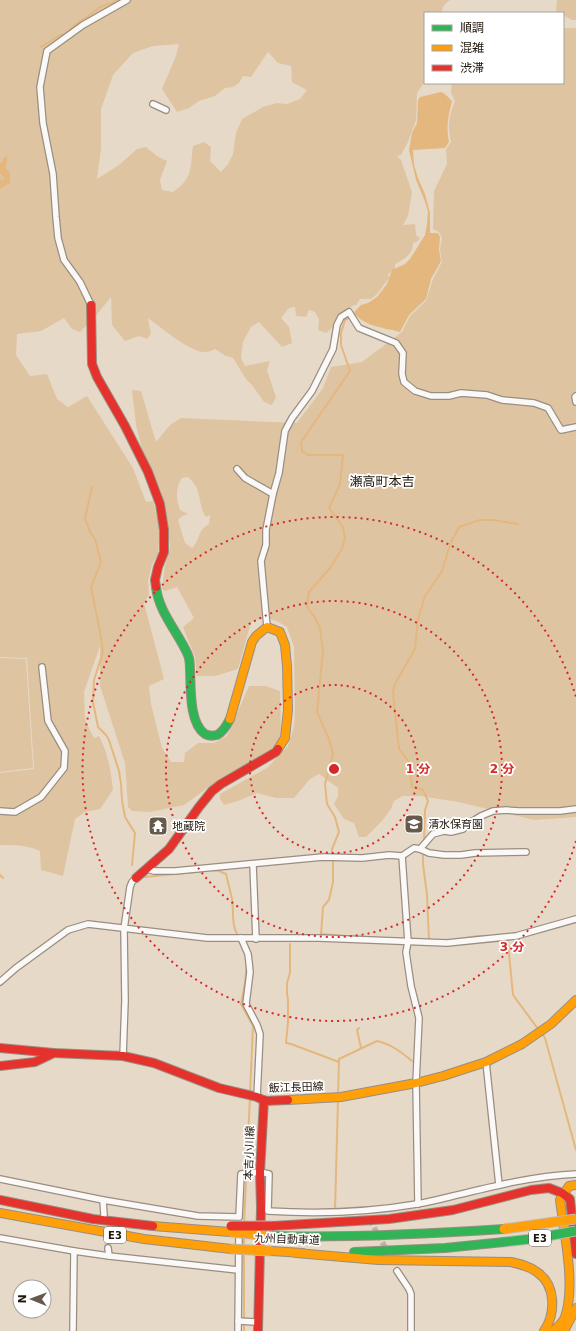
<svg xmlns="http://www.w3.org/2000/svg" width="576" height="1331" viewBox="0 0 576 1331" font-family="'DejaVu Sans','Noto Sans JP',sans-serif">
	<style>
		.green { fill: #dfc4a2; fill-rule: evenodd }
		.water { fill: #e4b77e }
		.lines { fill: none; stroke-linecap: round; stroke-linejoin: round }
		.stream { stroke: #e4b77e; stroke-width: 2 }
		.street-tunnel { stroke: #bfb2a2; stroke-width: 5.5; stroke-dasharray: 5.5 3; stroke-linecap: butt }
		.street-casing { stroke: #988e81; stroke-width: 8 }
		.fast-casing { stroke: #988e81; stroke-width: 10 }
		.slow-casing { stroke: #988e81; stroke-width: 10 }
		.jam-casing { stroke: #988e81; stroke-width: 10 }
		.street { stroke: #fbf9f7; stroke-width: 5.5 }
		.fast { stroke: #30b455; stroke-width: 8 }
		.slow { stroke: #ff9f0a; stroke-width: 8 }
		.jam { stroke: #e5322d; stroke-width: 8 }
		.fast-bridge-casing { stroke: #c1bab1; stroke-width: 11; stroke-linecap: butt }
		.slow-bridge-casing { stroke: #c1bab1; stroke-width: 11; stroke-linecap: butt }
		.jam-bridge-casing { stroke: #c1bab1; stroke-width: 11; stroke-linecap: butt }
		.fast-bridge { stroke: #30b455; stroke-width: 9 }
		.slow-bridge { stroke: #ff9f0a; stroke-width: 9 }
		.jam-bridge { stroke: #e5322d; stroke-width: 9 }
		.ring { fill: none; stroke: #d62828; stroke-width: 2; stroke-dasharray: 2 4 }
		.labels { text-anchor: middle; stroke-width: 3.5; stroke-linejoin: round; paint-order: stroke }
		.shield { fill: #fff; stroke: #625c54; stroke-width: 1 }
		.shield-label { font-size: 10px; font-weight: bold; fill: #1f160a }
		.poi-label { font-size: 11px; fill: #1f160a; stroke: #fff; text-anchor: start }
		.street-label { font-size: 11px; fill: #1f160a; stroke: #fff }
		.quarter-label { font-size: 13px; fill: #1f160a; stroke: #fff }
		.centre { fill: #d62828; stroke: #fff; stroke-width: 2 }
		.ring-label { font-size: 12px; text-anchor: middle; font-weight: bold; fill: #d62828; stroke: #fff; stroke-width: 3.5; stroke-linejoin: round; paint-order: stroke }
	</style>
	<rect width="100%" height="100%" fill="#e7d9c8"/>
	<g class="green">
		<path d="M0,0H450L444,5L441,13H425V81L417,93L416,120L408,142L401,155L397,156L401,160L412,192L408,216L403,225L415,224L416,235L420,238L418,241L413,243C413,255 404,259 395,264V270L388,274L389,278L377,294L371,299H360L356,305L352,306L337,324L326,333L318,330L319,320L315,312L309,310L306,317L296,316L295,307L289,308L281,318L289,327L292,343L282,347L259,322L251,327L243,342L241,358L245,366L270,361L267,370L276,397L272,405L264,402L252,385L246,379L233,358L226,356L215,349C212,350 209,352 206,352C192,354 159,326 148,318L151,334L147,339L139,336L125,341L112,325L111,297L95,317L80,332L72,329L64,318L41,331L17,334L16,355L30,376L47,374L57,399L68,407L87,396L133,468L146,502L153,501L160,530L158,554L152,564L148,581L149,595L144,603L164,679L149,686L151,704L162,748L171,762H184L185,753L198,743H214L227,736L249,686H266L280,691L281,738L271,750L209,787L184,805L150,812L132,811L128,807L125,763L100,686V646L84,692L85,720L94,738L99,736C108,753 111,772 113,790L100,809L85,812L75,819L63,876L41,870L40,851C27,845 15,845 0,845V773L34,769L27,658L0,657ZM179,44L176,56L162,89L177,112L189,108L199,101L215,96L225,88L233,87L239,83L243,76L251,77L268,52L278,63L291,66L292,82L307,90L300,99L287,104L277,103L263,107L242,119L236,133L233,154L228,164L221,172L210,161L211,147L204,142L193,146C190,169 193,178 173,192L162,190L160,180L167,161L157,156L146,147L137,149L119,165L97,179L101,149V109L113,75L133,53L153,46Z"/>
		<polygon points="557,0 576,0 576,20 572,20 563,15 563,13 560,13 556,10"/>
		<path d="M563,28H576V817L534,820L458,802L420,796H403L394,801L391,809L382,821L366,837H359L354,823L344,819L334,804L338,796V788L319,774L310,779L294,798H276L257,793L238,801L224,805L220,799V794L267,768L288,746L294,727L295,711L294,647L287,627C272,618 267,616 251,622L238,669L215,676H197L195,657L183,627L194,618L177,587L165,591L162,589L165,565L170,546L161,491L144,457L136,425L132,390L141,391L156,442L170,425L181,418L297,423L323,388L331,367L362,362L402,332L410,316L426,301L433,279L442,262L440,249L442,238L439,232L433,229L434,191L447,164L446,149L451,142C447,124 449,118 455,101L451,93L452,83H563ZM188,477C203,489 197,504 206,517L210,515L209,524C197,531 201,538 192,548L185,543L178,520L182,516L188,514L180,510C176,498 175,489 182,478Z"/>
		<polygon points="0,658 26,659 33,768 0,772"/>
	</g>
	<g class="water">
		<path d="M441,92L445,94L452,101C448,118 446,125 449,142L445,148L413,150L414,165L418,178L425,194L430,213V233H438L440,237L439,250L441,261L431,279L426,299L409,315L400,332C385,328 362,326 354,312L361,305L368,303L377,297L387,284L392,270L405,264L410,259L425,235L427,224L428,211L424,199L416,180L409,150L412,133L417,123L418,100L420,97Z"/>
		<polygon points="7,155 7,163 5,168 10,172 10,183 0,189 0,179 3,180 4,178 0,173 0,163 3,162 2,160"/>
	</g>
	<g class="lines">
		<g class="stream">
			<polyline points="41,47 60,35 65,34 77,23 87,17 100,7 119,0"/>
			<polyline points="92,487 85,518 90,532 95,539 101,562 91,587 100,632 103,652 94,680 93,702 98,727 106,735 109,740 119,771 121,784 122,800 125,817 135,833 132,865"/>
			<polyline points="424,843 425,810 428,801 423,790 412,787 409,762 399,749 393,692 395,684 415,649 418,619 425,596 442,571 451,542 459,527 480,520 493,520 518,524"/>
			<polyline points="423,851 423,864 427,895 429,940"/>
			<polyline points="332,853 332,849 339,832 335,817 327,804 325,784 333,754 329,739 317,712 323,651 320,628 314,616 307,607 309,592 330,568 342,549 345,538 343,527 329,508 340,484 343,455 308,455 302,451 301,442 350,371 341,345 341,333 345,320 356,314"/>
			<polyline points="333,860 333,882 329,900 323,907 321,934 358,937"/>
			<path d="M210,870L219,871L226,874C228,882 230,890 232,899C234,911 231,925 238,936"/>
			<polyline points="0,875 3,878"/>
			<polyline points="145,877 205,871"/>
			<polyline points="459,939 478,936 488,936"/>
			<polyline points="505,939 508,943 513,995 538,1029"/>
			<polyline points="290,944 290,973 287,983 287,994 288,1000 288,1022 286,1043 291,1044 339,1062"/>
			<polyline points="247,963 245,983 241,1004 253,1026 250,1093"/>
			<polyline points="359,1028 357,1030 361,1048"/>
			<polyline points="541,1032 545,1038 576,1150"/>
			<path d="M338,1095L339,1059L377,1041C391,1044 401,1052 412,1061"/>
			<polyline points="335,1210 338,1099"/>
			<polyline points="244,1223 250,1097"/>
			<polyline points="244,1237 244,1247"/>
			<polyline points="244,1253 244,1331"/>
		</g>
		<g class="street-tunnel">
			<polyline points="105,1218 108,1248"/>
			<polyline points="370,1220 387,1251"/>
		</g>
		<defs>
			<g id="street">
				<polyline points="153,104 166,110"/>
				<polyline points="91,305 80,282 64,260 58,238 56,217 53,174 43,123 40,87 47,51 83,25 127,0"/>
				<polyline points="576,396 575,397 576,402"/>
				<polyline points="237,469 245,478 273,494"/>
				<polyline points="267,627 261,561 266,545 266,530 273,494 279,473 285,431 292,418 312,391 333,349 337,325 341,317 349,312 359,328 396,343 403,353 402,374 404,382 415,391 431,396 449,396 461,393 487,395 502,400 534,403 548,408 561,430 576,427"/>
				<polyline points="0,811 15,812 41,797 64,768 65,751 48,721 42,667"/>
				<polyline points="420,849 429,853 444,855 461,855 475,853 526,852"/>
				<polyline points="402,856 408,942 406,952 411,986 419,1018 416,1083 418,1204"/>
				<polyline points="253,865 256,939"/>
				<polyline points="147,869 154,871 175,871 323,857 362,858 389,855 402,856 414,848 420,849 433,834 444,831 451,832 463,829 468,824 481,816 493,811 506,810 518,811 560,811 576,809"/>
				<polyline points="241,938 248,954 249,962 250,972 246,1004 257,1025 260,1034 257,1097"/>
				<polyline points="0,982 16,968 68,930 88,924 207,938 319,938 447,943 516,936 576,919"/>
				<polyline points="123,1056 125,1001 124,929 130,887 132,882 136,878"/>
				<polyline points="486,1062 499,1185"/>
				<path d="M0,1179L103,1200L198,1216L239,1217L241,1174L260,1172L269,1174L268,1211C316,1214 370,1212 417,1204C429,1202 441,1199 453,1196C494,1186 534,1176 576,1174"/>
				<polyline points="103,1200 104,1215"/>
				<polyline points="0,1238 74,1251 109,1256 238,1270"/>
				<polyline points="108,1248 109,1256"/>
				<polyline points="397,1271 409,1289 411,1294 411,1331"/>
				<polyline points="238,1321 258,1322"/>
				<polyline points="73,1331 74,1251"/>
				<polyline points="238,1331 239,1231"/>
			</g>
			<g id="fast">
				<path d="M156,587C159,613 178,632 188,655C190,660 190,665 190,670C191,688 189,723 205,734C209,736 213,736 217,735C223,732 227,725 230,719"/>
				<path d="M272,1236C349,1238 427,1234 504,1229"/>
				<polyline points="354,1252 445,1248 504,1242"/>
			</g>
			<g id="slow">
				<polyline points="230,719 252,642 256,636 267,627 280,632 285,645 287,666 288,710 285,738 278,749"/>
				<polyline points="288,1100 341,1097 416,1083 443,1076 486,1062 522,1044 551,1024 576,1000"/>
				<polyline points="0,1213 144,1239 231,1249"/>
				<polyline points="153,1226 230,1232"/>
				<polyline points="271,1251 303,1253"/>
				<path d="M296,1253L378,1260L511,1262C520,1264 529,1266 537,1272C556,1285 556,1313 544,1331"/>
				<path d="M553,1331C557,1327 563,1323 565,1317C576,1286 564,1233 560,1200L569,1186L576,1185"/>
				<polyline points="564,1331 576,1308"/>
			</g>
			<g id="jam">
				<polyline points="91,305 92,364 97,377 125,426 148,472 160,504 164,530 164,552 158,567 155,580 156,587"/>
				<polyline points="136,878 169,849 199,807 212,791 221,784 276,752 278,749"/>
				<polyline points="0,1048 54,1053 123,1056 154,1063 219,1088 257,1097 265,1101 288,1100"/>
				<polyline points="0,1066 35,1062 54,1053"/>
				<polyline points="0,1200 93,1219 153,1226"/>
				<polyline points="272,1226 389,1219 453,1210 531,1190 549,1188 562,1193 570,1199 576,1254"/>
				<polyline points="258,1331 261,1207 260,1172 264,1100"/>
			</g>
		</defs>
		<use href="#street" class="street-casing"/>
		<use href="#fast" class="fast-casing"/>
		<use href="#slow" class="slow-casing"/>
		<use href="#jam" class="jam-casing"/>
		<use href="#street" class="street"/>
		<use href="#fast" class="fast"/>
		<use href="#slow" class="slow"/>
		<use href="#jam" class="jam"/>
		<defs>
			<polyline id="fast-bridge" points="504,1242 531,1239 576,1231"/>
			<g id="slow-bridge">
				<polyline points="504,1229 576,1219"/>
				<polyline points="230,1232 272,1236"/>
				<polyline points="231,1249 271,1251"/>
			</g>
			<polyline id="jam-bridge" points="231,1226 272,1226"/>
		</defs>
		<use href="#fast-bridge" class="fast-bridge-casing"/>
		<use href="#slow-bridge" class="slow-bridge-casing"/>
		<use href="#jam-bridge" class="jam-bridge-casing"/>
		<use href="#fast-bridge" class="fast-bridge"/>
		<use href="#slow-bridge" class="slow-bridge"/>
		<use href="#jam-bridge" class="jam-bridge"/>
	</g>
	<g class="ring">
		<circle cx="334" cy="769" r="84"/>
		<circle cx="334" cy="769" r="168"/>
		<path d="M576 841A252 252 0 1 1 576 697"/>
	</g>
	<defs>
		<symbol id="school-square" viewBox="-11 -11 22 22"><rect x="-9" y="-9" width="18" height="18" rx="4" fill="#655a4c" stroke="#fff"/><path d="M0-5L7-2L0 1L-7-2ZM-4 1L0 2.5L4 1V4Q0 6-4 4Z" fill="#fff"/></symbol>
		<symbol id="temple-square" viewBox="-11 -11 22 22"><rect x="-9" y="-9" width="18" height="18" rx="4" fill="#655a4c" stroke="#fff"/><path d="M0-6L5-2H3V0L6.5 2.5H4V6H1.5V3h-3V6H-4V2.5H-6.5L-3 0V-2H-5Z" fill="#fff"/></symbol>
	</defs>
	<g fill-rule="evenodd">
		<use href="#school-square" x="403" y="813" width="22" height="22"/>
		<use href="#temple-square" x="147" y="815" width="22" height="22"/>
	</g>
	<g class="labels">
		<g class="shield">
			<rect x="104" y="1227" width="22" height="16" rx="3"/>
			<rect x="529" y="1230" width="22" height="16" rx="3"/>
		</g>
		<g class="shield-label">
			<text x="115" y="1239">E3</text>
			<text x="540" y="1242">E3</text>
		</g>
		<g class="poi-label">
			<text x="428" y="828">清水保育園</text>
			<text x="172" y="830">地蔵院</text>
		</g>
		<g class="street-label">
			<text transform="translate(296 1087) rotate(-2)" y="4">飯江長田線</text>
			<text transform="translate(249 1153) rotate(-88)" y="4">本吉小川線</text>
			<text transform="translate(287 1239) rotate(2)" y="4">九州自動車道</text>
		</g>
		<g class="quarter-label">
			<text x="382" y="486">瀬高町本吉</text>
		</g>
	</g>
	<circle cx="334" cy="769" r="6" class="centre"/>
	<g class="ring-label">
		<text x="418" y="773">1 分</text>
		<text x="502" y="773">2 分</text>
		<text x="512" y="951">3 分</text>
	</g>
	<rect x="424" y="12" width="140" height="72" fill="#ffffff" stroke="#a5a29d"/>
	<rect x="432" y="25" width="20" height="6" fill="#30b455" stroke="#a5a29d"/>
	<text x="460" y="32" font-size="12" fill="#1f160a">順調</text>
	<rect x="432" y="45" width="20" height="6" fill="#ff9f0a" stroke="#a5a29d"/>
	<text x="460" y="52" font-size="12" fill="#1f160a">混雑</text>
	<rect x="432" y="65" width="20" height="6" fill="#e5322d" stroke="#a5a29d"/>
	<text x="460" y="72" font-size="12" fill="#1f160a">渋滞</text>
	<g transform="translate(32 1299) rotate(271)"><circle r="19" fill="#ffffff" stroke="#a5a29d"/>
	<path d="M0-3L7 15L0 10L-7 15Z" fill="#655a4c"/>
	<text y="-6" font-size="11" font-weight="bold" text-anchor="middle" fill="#1f160a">N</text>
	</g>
</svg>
